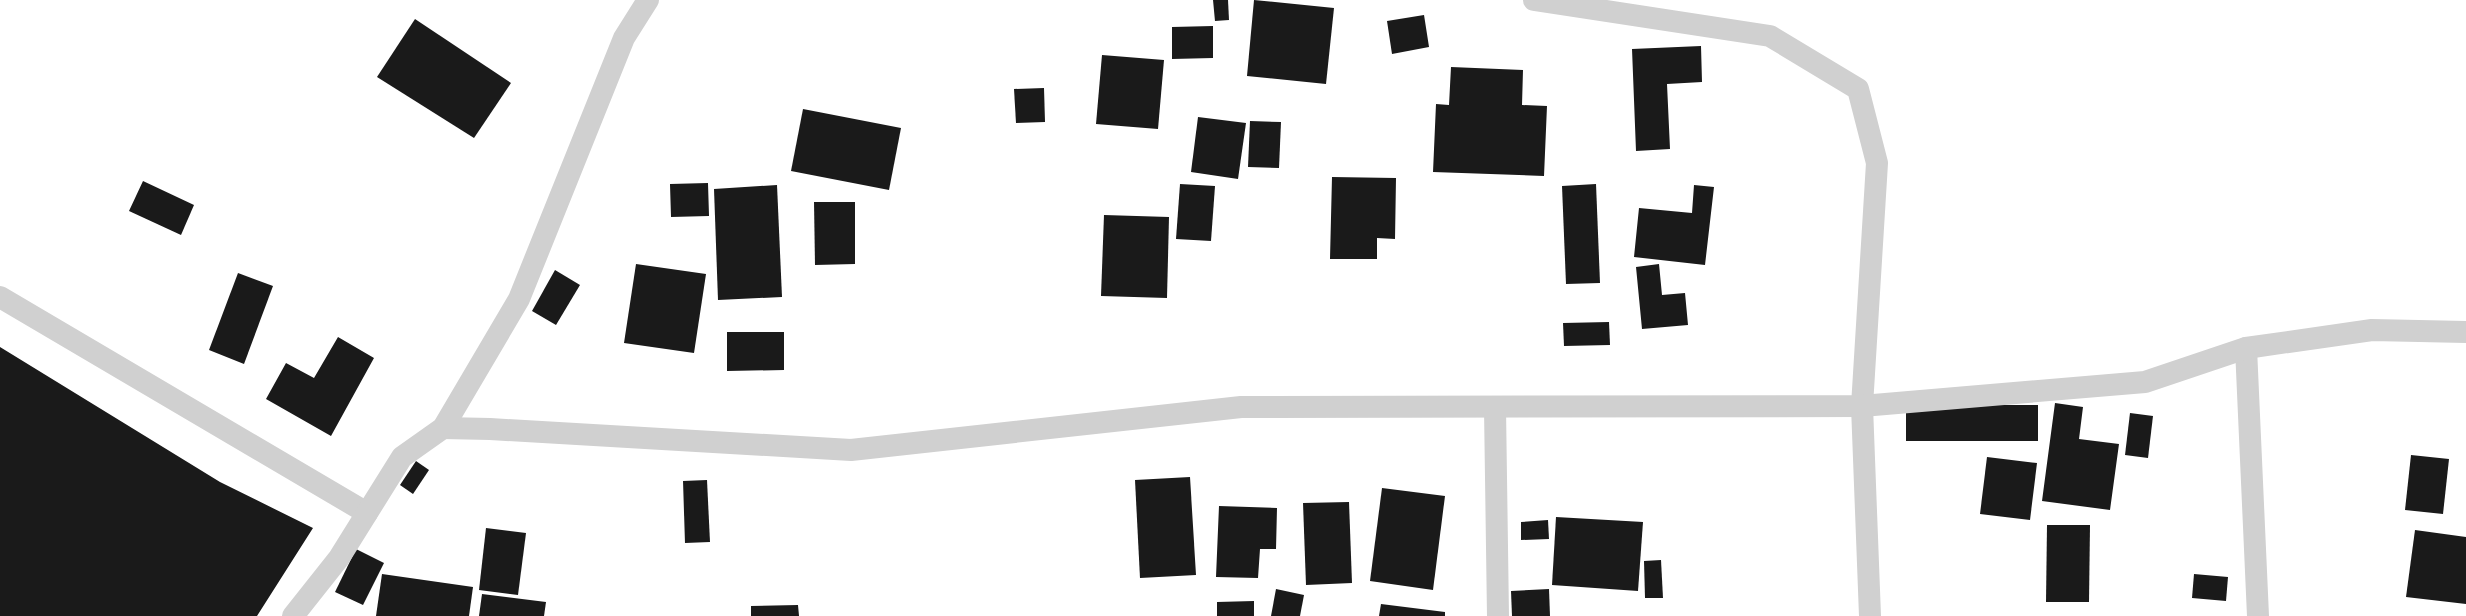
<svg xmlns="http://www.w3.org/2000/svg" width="2466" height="616" viewBox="0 0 2466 616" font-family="Karla,sans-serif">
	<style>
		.building { fill: #1a1a1a }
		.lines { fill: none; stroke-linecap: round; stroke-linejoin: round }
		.street { stroke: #d0d0d0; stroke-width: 22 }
	</style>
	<rect width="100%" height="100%" fill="#fff"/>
	<g class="building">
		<polygon points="1213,0 1228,0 1229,20 1215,21"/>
		<polygon points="1254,0 1334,8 1326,84 1247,76"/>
		<polygon points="1424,15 1429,47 1392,54 1387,21"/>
		<polygon points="415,19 511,83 474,138 377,77"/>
		<polygon points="1213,26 1213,58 1172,59 1172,27"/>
		<polygon points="1701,46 1702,82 1667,84 1670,149 1636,151 1632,49"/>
		<polygon points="1102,55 1164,60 1158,129 1096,124"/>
		<polygon points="1451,67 1523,70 1522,105 1547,106 1544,176 1433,172 1436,104 1449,105"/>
		<polygon points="1044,88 1045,122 1016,123 1014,89"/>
		<polygon points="803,109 901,128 889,190 791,171"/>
		<polygon points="1198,117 1246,123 1238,179 1191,172"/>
		<polygon points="1250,121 1281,122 1279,168 1248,167"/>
		<polygon points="1332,177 1396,178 1395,239 1377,238 1377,259 1330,259"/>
		<polygon points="143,181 194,205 181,235 129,211"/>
		<polygon points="708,183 709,216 671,217 670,184"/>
		<polygon points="1180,184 1215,186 1211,241 1176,239"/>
		<polygon points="1596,184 1600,283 1566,284 1562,186"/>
		<polygon points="777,185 782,297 718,300 714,189"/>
		<polygon points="1694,185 1714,187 1705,265 1634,257 1639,208 1692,213"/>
		<polygon points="814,202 855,202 855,264 815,265"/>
		<polygon points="1104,215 1169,217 1167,298 1101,296"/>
		<polygon points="636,264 706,274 694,353 624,343"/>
		<polygon points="1659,264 1662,295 1685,293 1688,325 1642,329 1636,267"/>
		<polygon points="555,270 580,285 556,325 532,311"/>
		<polygon points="238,273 273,286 244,364 209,350"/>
		<polygon points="1609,322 1610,345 1564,346 1563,323"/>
		<polygon points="727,332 784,332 784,370 727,371"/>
		<polygon points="338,337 374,358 331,436 266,399 286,363 314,378"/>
		<polygon points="0,347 220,482 313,528 257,616 0,616"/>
		<polygon points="2055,403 2083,407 2079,439 2119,444 2110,510 2042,501"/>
		<rect x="1906" y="405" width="132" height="36"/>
		<polygon points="2130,413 2153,416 2148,458 2125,455"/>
		<polygon points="2411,455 2449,459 2443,514 2405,510"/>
		<polygon points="1987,457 2037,463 2030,520 1980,514"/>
		<polygon points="416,461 429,470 413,494 400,485"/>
		<polygon points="1190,477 1196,575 1140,578 1135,480"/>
		<polygon points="707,480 710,542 685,543 683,481"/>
		<polygon points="1382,488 1445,496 1433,590 1370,581"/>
		<polygon points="1349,502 1352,583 1306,585 1303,503"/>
		<polygon points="1219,506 1277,508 1276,549 1260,549 1258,578 1216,577"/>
		<polygon points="1556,517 1643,522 1638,591 1552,585"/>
		<polygon points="1548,520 1549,539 1521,540 1521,522"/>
		<polygon points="2047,525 2090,525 2089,602 2046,602"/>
		<polygon points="486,528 526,533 518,595 479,590"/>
		<polygon points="2415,530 2466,537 2466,604 2406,597"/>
		<polygon points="356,549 384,563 363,605 335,592"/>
		<polygon points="1661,560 1663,598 1645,598 1644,561"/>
		<polygon points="382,574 473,587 469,616 376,616"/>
		<polygon points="2194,574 2228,577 2226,601 2192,598"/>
		<polygon points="1276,589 1304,595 1300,616 1271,616"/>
		<polygon points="1549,589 1550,616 1512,616 1511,591"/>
		<polygon points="482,594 546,602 544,616 479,616"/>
		<polygon points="1254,601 1254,616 1217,616 1217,602"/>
		<polygon points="1381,604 1445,612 1445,616 1379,616"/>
		<polygon points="798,605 799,616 751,616 751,606"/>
	</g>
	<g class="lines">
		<g class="street">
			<polyline points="1534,0 1770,36 1858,89 1877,163 1862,406 1870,616"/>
			<polyline points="0,297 367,513"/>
			<polyline points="2246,348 2258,616"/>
			<polyline points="1495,408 1498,616"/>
			<polyline points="443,428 490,429 851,450 1241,407 1862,406 2145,382 2246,348 2372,330 2466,332"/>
			<polyline points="293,616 339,558 402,457 443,428 519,299 624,38 648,0"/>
		</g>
	</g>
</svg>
